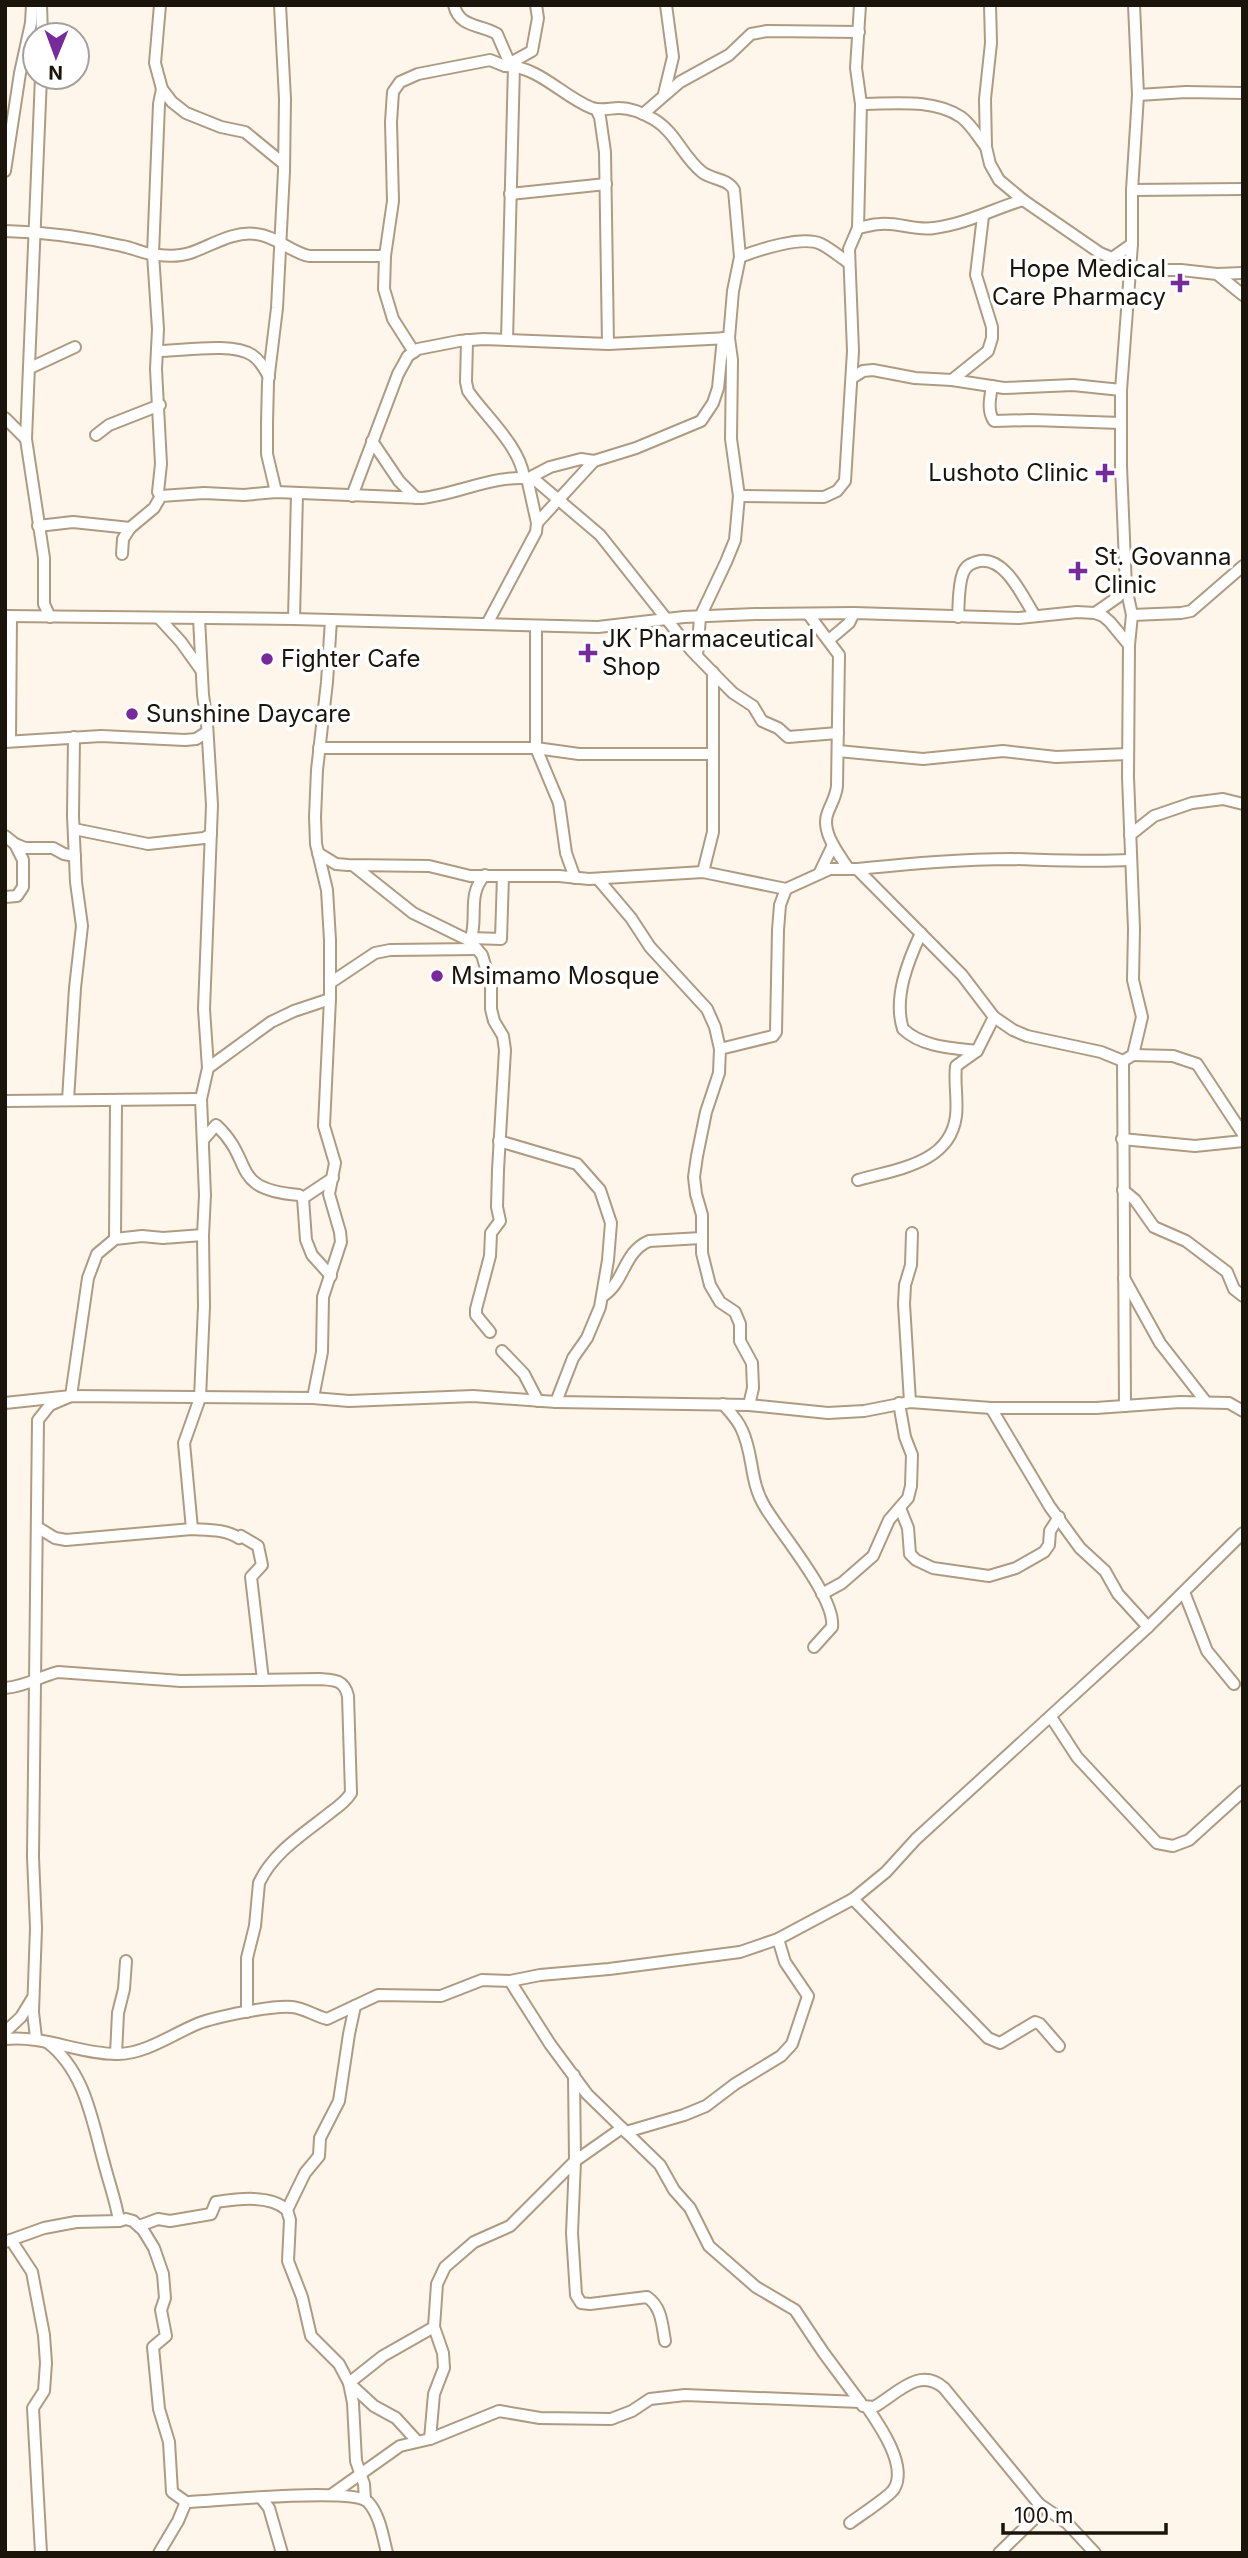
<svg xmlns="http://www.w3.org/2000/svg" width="1248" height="2558" viewBox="0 0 1248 2558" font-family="Inter,sans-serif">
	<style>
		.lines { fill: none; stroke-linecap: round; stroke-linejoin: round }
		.minor-casing { stroke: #ae9b82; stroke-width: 14 }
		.minor { stroke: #fff; stroke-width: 10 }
		.poi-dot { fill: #762a9c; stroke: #fff; stroke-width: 2.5 }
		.labels { text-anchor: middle; stroke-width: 7; stroke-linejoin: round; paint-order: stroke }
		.poi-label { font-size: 24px; fill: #1b140a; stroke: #fff; text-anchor: start }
	</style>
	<rect width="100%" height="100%" fill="#fef6eb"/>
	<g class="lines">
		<defs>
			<g id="minor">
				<polyline points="41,5 42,35"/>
				<polyline points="160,5 155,63 162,89 159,104 153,254 158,329 156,369 161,464 158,492 161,496"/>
				<path d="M454,5C459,28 481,24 497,34L510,64"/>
				<polyline points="990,5 991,43 985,99 986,147 990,164 999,180 1023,200 1100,253 1112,258 1132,244"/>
				<path d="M505,66C539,66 563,97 592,108C602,111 610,108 619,108C631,108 645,114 655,120C676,133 683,157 702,172C712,180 727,178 734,190L740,257"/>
				<polyline points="41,77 26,439 44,558 44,604 50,617"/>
				<polyline points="162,89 172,102 186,113 221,127 245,132 284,164"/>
				<polyline points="664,94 673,57 666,5"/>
				<polyline points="1138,95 1186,92 1243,93"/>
				<path d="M861,104C892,104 933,98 961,117C971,124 978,137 986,147"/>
				<polyline points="596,109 600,117 605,152 608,344"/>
				<polyline points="643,114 680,82 729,55 751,34 767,31 859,32"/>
				<polyline points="5,171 20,73 31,23 32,5"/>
				<polyline points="1132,190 1243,189"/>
				<polyline points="510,194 606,184"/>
				<polyline points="858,228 861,104 856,68 860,5"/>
				<path d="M5,231C44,232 84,237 122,246C134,248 146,255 158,255C167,256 181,256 190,253C211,246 232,231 256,234C276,236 290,252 309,256H385"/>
				<polyline points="1130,270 1181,270 1217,274 1243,295"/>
				<polyline points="1217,274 1243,273"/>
				<path d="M467,340L466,382L468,391C486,417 519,445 524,477"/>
				<polyline points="507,340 514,66"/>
				<path d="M157,351C182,351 232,342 252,355C260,360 265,369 269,377"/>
				<polyline points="414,352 393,319 384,289 385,256 393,201 391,122 393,92 400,82 418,74 490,60 505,66 532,51 538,18 536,5"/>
				<polyline points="30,368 75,347"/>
				<polyline points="852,378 863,371 873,370 915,378 952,380 1004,388 1073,385 1121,390"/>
				<polyline points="952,380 988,351 992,338 992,327 976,275 983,216"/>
				<path d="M992,386C990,398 987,411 994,421L1032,420L1121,423"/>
				<polyline points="5,418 26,439"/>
				<polyline points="96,435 109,425 160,405"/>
				<polyline points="372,441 399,481 416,498"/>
				<polyline points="529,478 550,467 581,459 594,461 636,448 701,421 713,403 718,388 723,338"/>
				<polyline points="276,492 267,454 267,423 268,382 277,308 284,171 285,99 280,5"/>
				<polyline points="352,496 398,374 408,356 418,349 459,341 483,339 608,344 729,338"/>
				<path d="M739,496L824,497L837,491L845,481L853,351L849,249L858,228C865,227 873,224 880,224C898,222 915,231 934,228C966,224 993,209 1023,200"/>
				<polyline points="537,523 594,461"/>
				<path d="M38,526L73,522L130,528L154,508L161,496L204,493L244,495L276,492L422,498C458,494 498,473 534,479L600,535L691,650L723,683L733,693L753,706L762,721L778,728L788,737L838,733"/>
				<polyline points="122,554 123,539 130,528"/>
				<polyline points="1095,613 1118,597 1126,587"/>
				<path d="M809,615L839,655L837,786C836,796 832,802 828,812C820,831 838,853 848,868"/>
				<polyline points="1132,615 1181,613 1191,611 1243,566"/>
				<polyline points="5,616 294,619 598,627 684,617 755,614 854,613 1019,618 1077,612 1095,613 1103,616 1110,622 1129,645"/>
				<path d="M958,617C959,603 958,586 963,573C966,565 972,563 980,561C1006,557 1023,598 1035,616"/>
				<polyline points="159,618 181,642 201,670"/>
				<polyline points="294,619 297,494"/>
				<polyline points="487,624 536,532 537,523 527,478"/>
				<polyline points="536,627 536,748 559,803 566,853 575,878"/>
				<polyline points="829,640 849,623 854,613"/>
				<path d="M697,656L700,617L726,562L735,540L739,496L731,439L732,360L729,338L733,291L740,257C758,250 803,235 821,244C831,249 840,257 849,263"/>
				<polyline points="10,740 11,616"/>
				<polyline points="5,742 101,736 185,740 196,739 207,732"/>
				<polyline points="319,748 536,748 579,754 713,754"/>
				<polyline points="838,751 923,759 1003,751 1056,757 1128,754"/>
				<polyline points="74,829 148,844 204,838 211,834"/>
				<polyline points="1130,835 1154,816 1192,803 1223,799 1243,804"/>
				<polyline points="5,836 15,844 25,848 53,848 64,854 75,856"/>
				<path d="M318,853L336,864L348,865L429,866L470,876H559L589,879L703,872L786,889L830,869H857C909,864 960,859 1012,859C1052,860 1090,862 1130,860"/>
				<polyline points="354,866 413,913 470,941 482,955 491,985 491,1009 494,1021 503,1036 505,1050 498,1170 497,1207 500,1221 491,1233 490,1256 476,1309 476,1315 490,1332"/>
				<polyline points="857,869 962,975 994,1017 1013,1030 1027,1036 1101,1052 1123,1061"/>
				<polyline points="703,872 713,832 713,672"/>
				<polyline points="820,872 833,845"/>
				<polyline points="598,879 631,918 650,947 707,1009 715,1027 720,1049 719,1073 706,1112 697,1156 694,1177 696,1194 702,1215 702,1253 710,1285 720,1302 735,1312 740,1324 740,1341 752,1363 753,1388 749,1405"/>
				<polyline points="5,897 17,896 23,887 23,860 15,844"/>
				<path d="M921,933C908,961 893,998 903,1029C922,1047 952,1048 977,1051"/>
				<polyline points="471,938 501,939 503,876"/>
				<path d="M470,941C479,919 466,895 485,875"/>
				<polyline points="330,983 375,953 390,950 477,949"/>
				<polyline points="720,1049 773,1036 776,1032 778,930 780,905 786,889"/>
				<polyline points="1133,1055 1173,1056 1197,1064 1243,1134"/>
				<polyline points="208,1068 271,1022 294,1011 330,999"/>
				<polyline points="68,1100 75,988 82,926 76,882 73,816 74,737"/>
				<polyline points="5,1101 201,1099"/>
				<path d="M204,1139L216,1125C256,1162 228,1189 299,1195L303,1198L306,1240L312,1255L331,1276"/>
				<polyline points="1122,1139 1195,1146 1243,1141"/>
				<polyline points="499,1141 577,1164 600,1190 611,1223 608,1260 600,1307 587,1338 573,1358 556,1402"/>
				<path d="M858,1180C896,1169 950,1164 956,1116C958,1099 954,1083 956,1066L977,1051L994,1017"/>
				<polyline points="1123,1190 1135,1200 1154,1227 1186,1241 1227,1272 1234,1289 1243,1296"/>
				<polyline points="303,1198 333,1178"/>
				<polyline points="115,1239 116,1102"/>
				<polyline points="1124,1278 1160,1343 1206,1402"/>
				<path d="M603,1296C625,1282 623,1252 649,1241L701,1238"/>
				<polyline points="502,1351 524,1374 538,1401"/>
				<polyline points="313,1398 322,1352 323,1297 341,1242 340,1232 329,1194 335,1163 324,1126 330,999 330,940 327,890 316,844 315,817 317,770 327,682 331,620"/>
				<polyline points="910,1402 904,1304 905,1285 911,1265 912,1233"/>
				<polyline points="5,1403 71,1396 313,1398 349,1401 473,1396 556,1402 749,1405 828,1413 864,1411 910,1402 991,1408 1096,1408 1180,1402 1229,1403 1243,1411"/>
				<path d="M723,1404C730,1412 738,1420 742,1430C754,1455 749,1481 765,1507C781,1534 836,1598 832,1627L814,1647"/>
				<polyline points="1125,1406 1123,1061 1133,1055 1142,1017 1133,980 1134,929 1128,777 1129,645 1132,615 1126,587 1121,466 1121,390 1132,244 1132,190 1138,95 1134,5"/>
				<polyline points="991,1408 1050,1507 1080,1548 1105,1571 1118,1594 1148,1627"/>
				<polyline points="900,1508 908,1528 910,1554 916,1560 933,1568 989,1576 1016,1568 1044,1552 1049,1545 1050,1531 1059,1517"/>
				<path d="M37,1527L55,1538L66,1540L192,1529C208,1530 225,1529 239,1538L241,1536L258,1546L262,1565L251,1577L263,1680"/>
				<polyline points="192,1529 184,1443 200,1398 204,1306 203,1235 205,1195 201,1099 208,1068 204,1009 212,805 207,723 203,695 199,618"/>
				<polyline points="1184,1592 1207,1651 1234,1684"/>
				<polyline points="822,1594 842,1583 873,1556 889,1520 908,1498 911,1486 912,1455 905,1437 899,1403"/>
				<path d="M5,1688C28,1686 38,1677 58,1672L181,1681L319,1679C333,1680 344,1679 348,1696L351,1793C346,1801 338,1807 331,1812C305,1833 273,1852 259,1883L255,1926L247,1958V2012"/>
				<polyline points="1051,1717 1077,1757 1157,1843 1173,1846 1189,1840 1243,1791"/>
				<polyline points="853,1899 988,2038 1000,2043 1035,2022 1040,2024 1059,2046"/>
				<path d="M510,1981L550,2044L587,2094L660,2165L674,2190L690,2208L709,2246L756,2287L795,2310L823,2352L863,2406L874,2407C897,2394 919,2366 944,2388L1039,2504L1034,2519L999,2553"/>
				<polyline points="5,2032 21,2017 32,1999"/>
				<polyline points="36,2038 33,2012 36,1928 33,1857 38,1420 50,1405 71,1396 88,1278 97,1254 115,1239 142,1236 163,1238 203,1235"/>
				<path d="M5,2039C45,2035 78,2054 117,2054C145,2054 171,2035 197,2024C214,2017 273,2005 292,2007C304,2008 315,2016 327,2019L378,1995L441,1996L482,1980L510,1981L540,1975L609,1969L740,1952L778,1939L853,1899L886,1872L916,1839L1148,1627L1243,1533"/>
				<path d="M47,2042C85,2071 92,2120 104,2163C109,2183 116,2201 119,2221"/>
				<polyline points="116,2054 118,2013 124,1989 126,1961"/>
				<path d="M574,2075L575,2161L572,2233L576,2295L581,2303L590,2304L647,2297C662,2307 662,2325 665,2341"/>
				<polyline points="626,2132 684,2115 706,2106 735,2084 781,2056 792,2044 808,1996 785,1962 778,1939"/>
				<polyline points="287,2210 305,2173 319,2156 320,2138 339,2101 349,2034 355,2006"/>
				<path d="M139,2226L158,2219L170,2221L211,2214L216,2202C237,2199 270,2194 287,2210L290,2220L288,2261L302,2297L311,2336L339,2364L349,2383L353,2403L356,2461L364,2484L365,2500"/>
				<polyline points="11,2240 32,2272 44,2335 46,2363 44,2391 33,2408 41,2553"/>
				<path d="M5,2242L44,2228L76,2222L119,2221L126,2219L133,2221L143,2230L154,2248L163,2274L165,2298L161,2310L166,2336L153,2347L159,2409L169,2442L172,2492L186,2502C214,2501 353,2487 368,2502C380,2515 383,2537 387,2553"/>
				<polyline points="430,2439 434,2394 444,2368 443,2353 434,2327 437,2284 445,2267 474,2242 510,2226 575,2161 622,2128"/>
				<polyline points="417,2441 396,2418 374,2406 349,2383 383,2356 434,2327"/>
				<polyline points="331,2495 400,2446 430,2439 499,2411 540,2418 611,2419 632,2411 650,2399 685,2395 860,2402"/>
				<polyline points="261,2498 269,2508 282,2553"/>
				<polyline points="1039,2504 1067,2523 1095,2553"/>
				<path d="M850,2523C859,2516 889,2497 894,2489C908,2466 880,2426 867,2407"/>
				<polyline points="159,2553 178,2521 186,2502"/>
			</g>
		</defs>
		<use href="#minor" class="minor-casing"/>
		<use href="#minor" class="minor"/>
	</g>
	<g class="poi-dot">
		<path d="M1176.5 272.5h7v7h7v7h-7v7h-7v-7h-7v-7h7z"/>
		<path d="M1101.5 462.5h7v7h7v7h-7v7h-7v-7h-7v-7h7z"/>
		<path d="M1074.5 560.5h7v7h7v7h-7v7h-7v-7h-7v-7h7z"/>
		<path d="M584.5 642.5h7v7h7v7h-7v7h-7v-7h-7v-7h7z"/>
		<circle cx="267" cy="659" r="7"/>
		<circle cx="132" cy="714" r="7"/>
		<circle cx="437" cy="976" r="7"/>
	</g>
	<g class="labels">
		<g class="poi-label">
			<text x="1166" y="277" text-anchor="end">Hope Medical<tspan x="1166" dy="28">Care Pharmacy</tspan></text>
			<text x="1089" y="481" text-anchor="end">Lushoto Clinic</text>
			<text x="1094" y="565">St. Govanna<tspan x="1094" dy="28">Clinic</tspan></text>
			<text x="602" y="647">JK Pharmaceutical<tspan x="602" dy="28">Shop</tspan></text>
			<text x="281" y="667">Fighter Cafe</text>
			<text x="146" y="722">Sunshine Daycare</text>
			<text x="451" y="984">Msimamo Mosque</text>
		</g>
	</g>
	<rect width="1248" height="2558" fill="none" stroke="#1b140a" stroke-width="14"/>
	<g transform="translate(56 56) rotate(181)"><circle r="33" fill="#ffffff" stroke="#a4a19d" stroke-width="2"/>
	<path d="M0-5L12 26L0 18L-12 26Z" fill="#762a9c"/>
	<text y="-10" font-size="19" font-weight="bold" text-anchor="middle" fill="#1b140a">N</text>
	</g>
	<path d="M1003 2523v10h163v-10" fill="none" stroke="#1b140a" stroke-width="3.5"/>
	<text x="1014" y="2523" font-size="21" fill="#1b140a" stroke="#ffffff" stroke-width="5" paint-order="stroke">100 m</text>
</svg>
